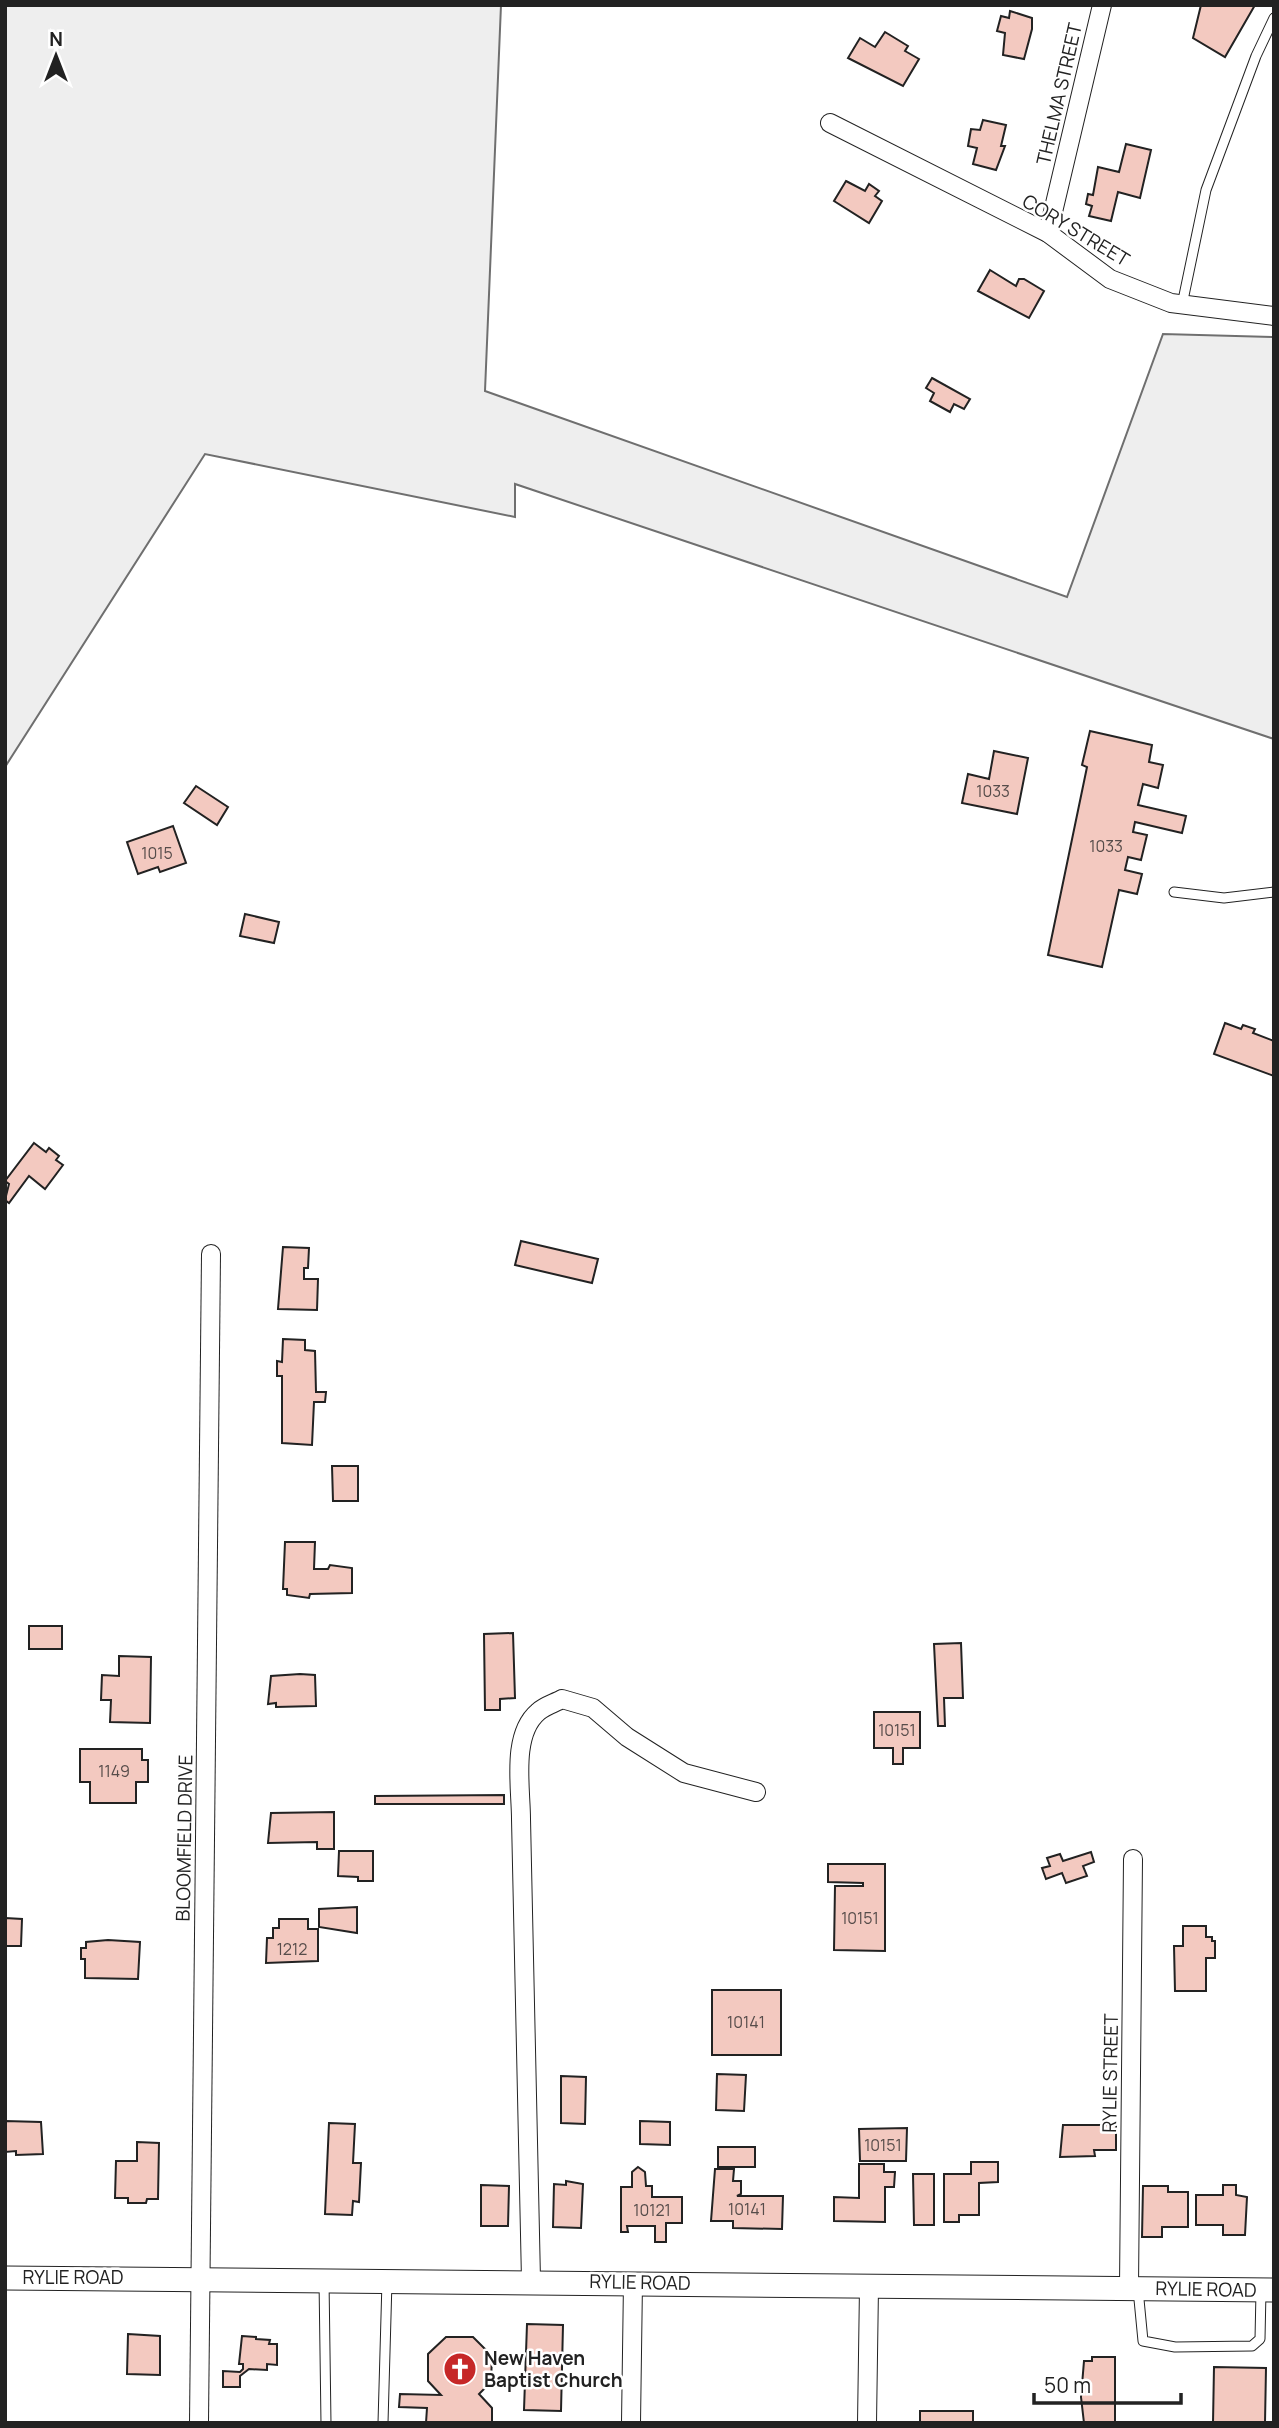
<svg xmlns="http://www.w3.org/2000/svg" width="1279" height="2428" viewBox="0 0 1279 2428" font-family="Manrope,sans-serif">
	<style>
		.green { fill: #eee; stroke: #6f6f6f; stroke-width: 2 }
		.building { fill: #f3c9c0; stroke: #222; stroke-width: 2 }
		.lines { fill: none; stroke-linecap: round; stroke-linejoin: round }
		.service-casing { stroke: #222; stroke-width: 11 }
		.minor-casing { stroke: #222; stroke-width: 20 }
		.tertiary-casing { stroke: #222; stroke-width: 25 }
		.service { stroke: #fff; stroke-width: 9 }
		.minor { stroke: #fff; stroke-width: 18 }
		.tertiary { stroke: #fff; stroke-width: 23 }
		.labels { text-anchor: middle; stroke-width: 5; stroke-linejoin: round; paint-order: stroke }
		.number-label { font-size: 16px; fill: #564c4a }
		.street-label { font-size: 19px; fill: #222; stroke: #fff }
		.poi-label { font-size: 19px; font-weight: bold; fill: #222; stroke: #fff; text-anchor: start }
	</style>
	<rect width="100%" height="100%" fill="#fff"/>
	<polygon class="green" points="5,5 501,5 485,391 1067,597 1163,334 1274,337 1274,739 515,484 515,517 205,454 5,767"/>
	<g class="building">
		<polygon points="1201,5 1255,5 1225,57 1193,38"/>
		<polygon points="1010,11 1032,18 1032,29 1024,59 1003,55 1005,33 997,31 1001,16 1009,18"/>
		<polygon points="885,32 908,46 905,51 919,59 903,86 848,58 860,38 875,47"/>
		<polygon points="983,120 1006,125 1001,146 1005,146 996,170 973,164 977,148 968,146 971,129 980,130"/>
		<polygon points="1126,144 1151,150 1140,198 1118,192 1111,221 1089,216 1092,206 1086,204 1088,194 1093,195 1098,167 1119,172"/>
		<polygon points="846,181 865,191 869,184 879,191 875,196 882,201 869,223 834,201"/>
		<polygon points="990,270 1016,286 1019,279 1024,279 1044,291 1029,318 978,291"/>
		<polygon points="932,378 970,399 964,409 954,404 950,412 930,401 934,393 926,388"/>
		<polygon points="1090,731 1152,745 1149,762 1163,765 1158,788 1143,784 1138,805 1186,816 1182,833 1135,822 1133,832 1147,835 1141,860 1128,857 1125,870 1142,874 1137,894 1119,890 1102,967 1048,955 1087,767 1082,765"/>
		<polygon points="994,751 1028,758 1017,814 962,803 968,774 989,779"/>
		<polygon points="196,786 228,807 217,825 184,803"/>
		<polygon points="173,826 186,863 160,872 158,867 138,874 127,842"/>
		<polygon points="245,914 279,922 274,943 240,936"/>
		<polygon points="1225,1023 1241,1029 1243,1025 1255,1029 1253,1033 1274,1041 1274,1076 1214,1054"/>
		<polygon points="34,1143 46,1152 49,1148 59,1156 56,1160 63,1165 45,1189 29,1176 9,1203 5,1200 9,1184 5,1181"/>
		<polygon points="521,1241 598,1259 592,1283 515,1265"/>
		<polygon points="283,1247 309,1248 308,1268 304,1268 304,1279 318,1279 317,1310 278,1309"/>
		<polygon points="283,1339 305,1340 305,1350 315,1351 316,1392 326,1392 325,1402 314,1402 312,1445 282,1443 282,1376 277,1376 277,1361 282,1362"/>
		<polygon points="332,1466 358,1466 358,1501 333,1501"/>
		<polygon points="285,1542 315,1542 314,1569 328,1569 330,1565 352,1568 352,1593 310,1594 309,1598 287,1595 287,1589 283,1589"/>
		<rect x="29" y="1626" width="33" height="23"/>
		<polygon points="513,1633 515,1698 500,1699 500,1710 485,1710 484,1634"/>
		<polygon points="961,1643 963,1698 944,1698 945,1726 938,1726 934,1644"/>
		<polygon points="119,1656 151,1657 150,1723 110,1722 111,1700 101,1700 102,1675 119,1676"/>
		<polygon points="300,1674 315,1675 316,1706 276,1707 276,1703 268,1704 271,1676"/>
		<polygon points="874,1712 920,1712 920,1748 903,1748 903,1764 893,1764 893,1748 874,1748"/>
		<polygon points="80,1749 142,1749 142,1760 148,1760 148,1782 136,1782 136,1803 90,1803 90,1782 80,1782"/>
		<polygon points="504,1795 504,1804 375,1804 375,1796"/>
		<polygon points="334,1812 334,1849 317,1849 317,1842 268,1843 271,1813"/>
		<polygon points="339,1851 373,1851 373,1881 358,1881 358,1877 338,1876"/>
		<polygon points="1091,1852 1094,1862 1083,1866 1087,1876 1066,1883 1062,1873 1046,1879 1042,1868 1050,1866 1047,1858 1060,1854 1063,1861"/>
		<polygon points="828,1864 885,1864 885,1951 834,1950 835,1886 863,1886 863,1883 828,1882"/>
		<polygon points="357,1907 357,1933 319,1927 319,1909"/>
		<polygon points="5,1918 22,1919 21,1946 5,1946"/>
		<polygon points="279,1919 308,1919 308,1929 318,1929 318,1961 266,1963 267,1938 273,1938 273,1928 279,1928"/>
		<polygon points="1183,1926 1206,1926 1206,1937 1212,1937 1212,1941 1215,1941 1215,1958 1206,1958 1206,1991 1175,1991 1174,1946 1183,1946"/>
		<polygon points="108,1940 140,1942 138,1979 85,1978 85,1959 81,1959 81,1948 86,1948 86,1942"/>
		<rect x="712" y="1990" width="69" height="65"/>
		<polygon points="717,2074 746,2075 744,2111 716,2110"/>
		<polygon points="561,2076 586,2077 585,2124 561,2123"/>
		<polygon points="5,2121 41,2122 43,2154 16,2155 16,2151 5,2152"/>
		<polygon points="640,2121 670,2122 670,2145 640,2144"/>
		<polygon points="329,2123 355,2124 353,2163 361,2163 359,2202 353,2201 352,2215 325,2214"/>
		<polygon points="1063,2125 1116,2125 1116,2150 1094,2150 1095,2156 1060,2157"/>
		<polygon points="907,2128 906,2161 860,2161 859,2129"/>
		<polygon points="137,2142 159,2143 158,2199 147,2199 146,2203 128,2203 128,2198 115,2198 116,2161 137,2161"/>
		<rect x="718" y="2147" width="37" height="20"/>
		<polygon points="971,2162 998,2162 998,2182 979,2183 979,2215 959,2215 959,2222 944,2222 944,2174 971,2174"/>
		<polygon points="859,2164 884,2164 884,2172 895,2172 894,2187 885,2187 885,2222 834,2221 834,2197 859,2198"/>
		<polygon points="638,2167 645,2172 646,2186 652,2186 652,2197 682,2197 682,2223 666,2223 666,2242 655,2242 655,2226 627,2226 628,2232 621,2232 621,2187 632,2187 632,2172"/>
		<polygon points="715,2169 734,2169 733,2181 741,2181 741,2194 737,2196 783,2196 782,2229 733,2228 733,2221 711,2221"/>
		<polygon points="913,2174 934,2174 934,2225 914,2225"/>
		<polygon points="566,2181 583,2184 581,2228 553,2227 554,2184 566,2185"/>
		<polygon points="481,2185 509,2186 508,2226 481,2226"/>
		<polygon points="1223,2185 1236,2185 1236,2195 1247,2197 1245,2235 1223,2235 1223,2225 1196,2225 1196,2195 1223,2195"/>
		<polygon points="1143,2186 1168,2186 1168,2192 1188,2192 1188,2227 1162,2227 1162,2237 1142,2237"/>
		<polygon points="527,2324 563,2325 561,2411 524,2410"/>
		<polygon points="128,2334 160,2336 160,2375 127,2374"/>
		<polygon points="242,2336 256,2337 256,2339 270,2340 269,2344 277,2344 277,2365 267,2364 267,2370 249,2369 240,2376 240,2387 223,2387 223,2371 240,2372 243,2369 243,2364 239,2364"/>
		<polygon points="446,2337 473,2337 492,2356 491,2382 479,2394 492,2408 492,2423 426,2423 427,2408 399,2407 400,2394 441,2395 428,2381 428,2354"/>
		<polygon points="1092,2357 1115,2357 1115,2423 1084,2423 1081,2397 1084,2361 1092,2361"/>
		<polygon points="1214,2367 1266,2368 1265,2423 1213,2423"/>
		<rect x="920" y="2411" width="53" height="12"/>
	</g>
	<g class="lines">
		<defs>
			<g id="service">
				<polyline points="1182,305 1206,190 1256,56 1274,18"/>
				<polyline points="1174,892 1224,898 1274,892"/>
				<polyline points="324,2280 326,2423"/>
				<polyline points="1138,2289 1143,2341 1175,2347 1252,2346 1260,2339 1261,2291"/>
				<polyline points="383,2423 387,2281"/>
			</g>
			<g id="minor">
				<polyline points="830,123 1048,233 1110,279 1171,303 1274,316"/>
				<polyline points="1048,233 1102,5"/>
				<path d="M531,2280L521,1819C521,1788 511,1735 538,1712C544,1706 555,1703 562,1699L593,1708L627,1737L684,1773L756,1792"/>
				<polyline points="1129,2287 1133,1859"/>
				<polyline points="199,2423 211,1254"/>
				<polyline points="631,2423 633,2282"/>
				<polyline points="867,2423 869,2287"/>
			</g>
			<polyline id="tertiary" points="5,2278 1274,2290"/>
		</defs>
		<use href="#service" class="service-casing"/>
		<use href="#minor" class="minor-casing"/>
		<use href="#tertiary" class="tertiary-casing"/>
		<use href="#service" class="service"/>
		<use href="#minor" class="minor"/>
		<use href="#tertiary" class="tertiary"/>
	</g>
	<defs>
		<symbol id="church-disc" viewBox="-11 -11 22 22"><circle r="9.5" fill="#c62828" stroke="#fff"/><path d="M-1.2-6h2.4v3.5h3.3v2.4h-3.3V6h-2.4V-.1h-3.3v-2.4h3.3Z" fill="#fff"/></symbol>
	</defs>
	<g fill-rule="evenodd">
		<use href="#church-disc" x="441" y="2350" width="38" height="38"/>
	</g>
	<g class="labels">
		<g class="number-label">
			<text x="993" y="797">1033</text>
			<text x="1106" y="852">1033</text>
			<text x="157" y="859">1015</text>
			<text x="897" y="1736">10151</text>
			<text x="114" y="1777">1149</text>
			<text x="860" y="1924">10151</text>
			<text x="292" y="1955">1212</text>
			<text x="746" y="2028">10141</text>
			<text x="883" y="2151">10151</text>
			<text x="747" y="2215">10141</text>
			<text x="652" y="2216">10121</text>
		</g>
		<g class="street-label">
			<text transform="translate(1059 94) rotate(-77)" y="7">THELMA STREET</text>
			<text transform="translate(1076 230) rotate(31)" y="7">CORY STREET</text>
			<text transform="translate(184 1838) rotate(-89)" y="7">BLOOMFIELD DRIVE</text>
			<text transform="translate(1110 2073) rotate(-89)" y="7">RYLIE STREET</text>
			<text x="73" y="2284">RYLIE ROAD</text>
			<text transform="translate(640 2282) rotate(1)" y="7">RYLIE ROAD</text>
			<text transform="translate(1206 2289) rotate(1)" y="7">RYLIE ROAD</text>
		</g>
		<g class="poi-label">
			<text x="484" y="2365">New Haven<tspan x="484" dy="22">Baptist Church</tspan></text>
		</g>
	</g>
	<rect width="1279" height="2428" fill="none" stroke="#222222" stroke-width="14"/>
	<g transform="translate(56 56)" stroke="#ffffff" stroke-width="5" paint-order="stroke">
	<path d="M0-5L12 26L0 18L-12 26Z" fill="#222222"/>
	<text y="-10" font-size="19" font-weight="bold" text-anchor="middle" fill="#222222">N</text>
	</g>
	<path d="M1034 2393v10h147v-10" fill="none" stroke="#222222" stroke-width="3.5"/>
	<text x="1044" y="2393" font-size="21" fill="#222222" stroke="#ffffff" stroke-width="5" paint-order="stroke">50 m</text>
</svg>
